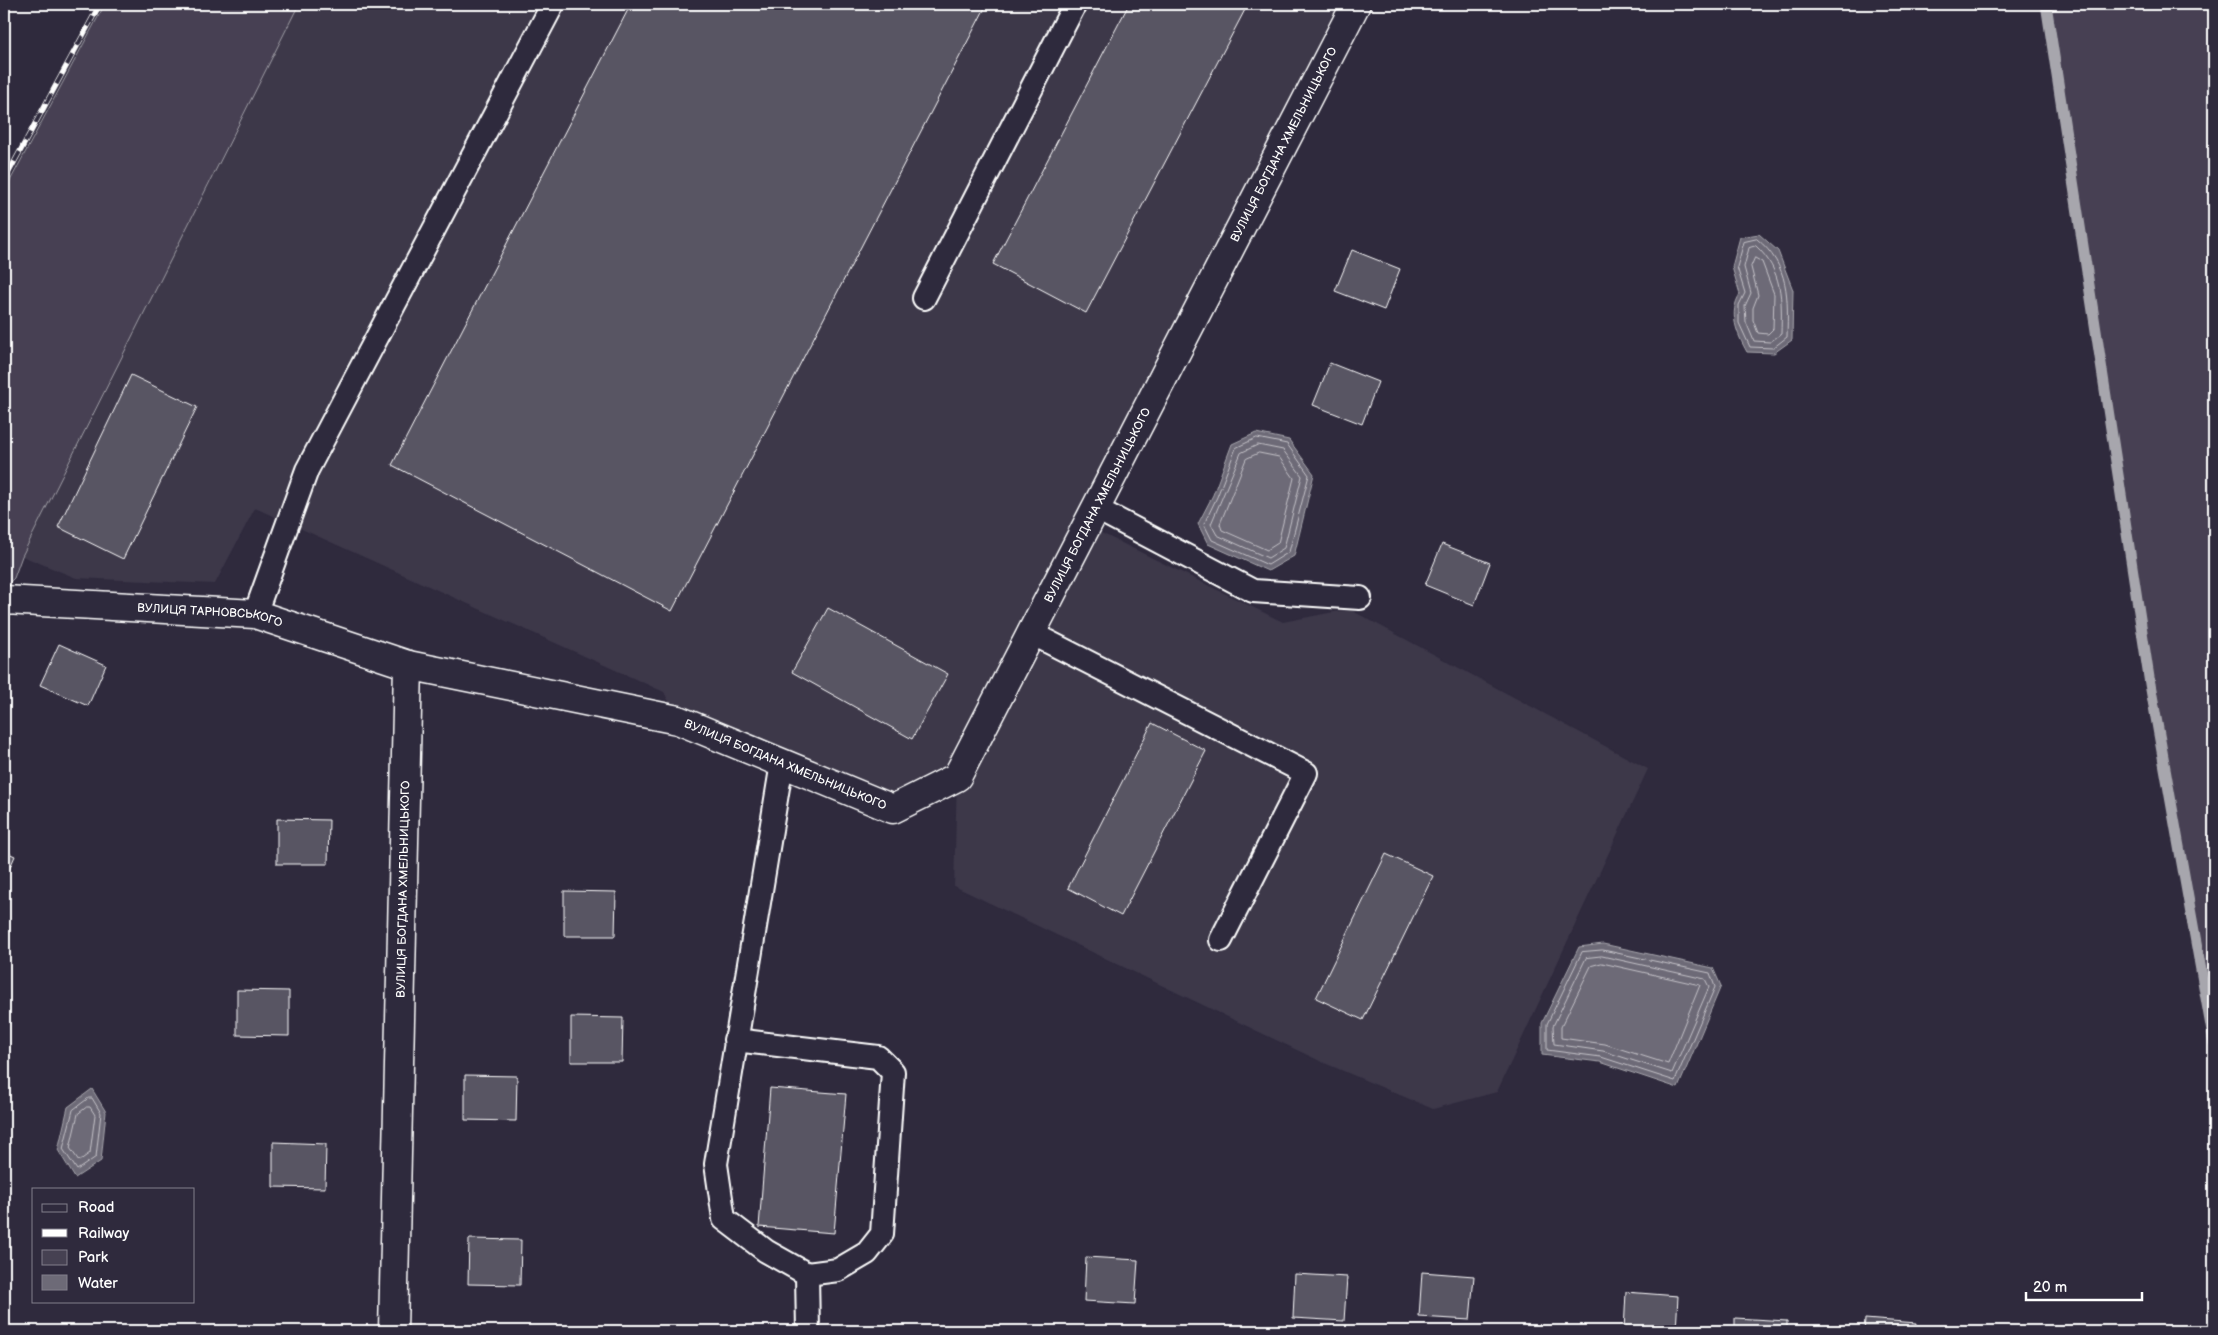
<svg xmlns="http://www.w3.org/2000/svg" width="2218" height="1335" viewBox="0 0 2218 1335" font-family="'Balsamiq Sans',sans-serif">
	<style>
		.built { fill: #3c3749 }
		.green { fill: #464152; stroke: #a2a0a8 }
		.water { fill: #6d6a77; stroke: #a7a6ad }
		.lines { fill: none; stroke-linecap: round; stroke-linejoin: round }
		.shore { stroke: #c5c3c9; stroke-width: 1 }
		.stream { stroke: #a7a6ad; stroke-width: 11 }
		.building { fill: #595564; stroke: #fff }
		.service-casing { stroke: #fff; stroke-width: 26 }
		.minor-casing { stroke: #fff; stroke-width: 31 }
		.service { stroke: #2f2a3d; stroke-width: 22 }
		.minor { stroke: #2f2a3d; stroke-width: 28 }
		.rail-casing { stroke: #fff; stroke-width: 5.5 }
		.rail { stroke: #2f2a3d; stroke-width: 4; stroke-dasharray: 11; stroke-linecap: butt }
		.labels { text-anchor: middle; stroke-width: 4; stroke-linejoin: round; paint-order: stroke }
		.street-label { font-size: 12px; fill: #fff; stroke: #2f2a3d }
	</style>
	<rect width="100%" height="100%" fill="#2f2a3d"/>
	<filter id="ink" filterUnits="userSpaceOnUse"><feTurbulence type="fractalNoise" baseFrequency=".02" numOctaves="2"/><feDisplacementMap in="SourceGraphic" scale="10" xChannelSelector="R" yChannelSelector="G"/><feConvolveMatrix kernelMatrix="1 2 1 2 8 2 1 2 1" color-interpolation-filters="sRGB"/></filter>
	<g filter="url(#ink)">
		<polygon class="built" points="299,4 1356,4 1087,526 1283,622 1349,609 1648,769 1497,1092 1433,1109 1322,1062 954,886 957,777 893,809 678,720 664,692 255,508 215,584 76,578 22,556"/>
		<g class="green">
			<polygon points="105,4 299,4 22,556 14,578 4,588 4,192"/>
			<polygon points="2061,4 2214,4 2214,1043 2150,684 2048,13"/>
		</g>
		<g class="water">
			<path d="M1759,234L1778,251L1793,290L1792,340L1774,353L1747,352C1737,334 1728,313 1740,294L1732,267L1740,237Z"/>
			<polygon points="1256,433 1289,440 1314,474 1294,556 1268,571 1208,544 1198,524 1213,495 1232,444"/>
			<polygon points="1603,944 1713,968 1721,986 1678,1088 1600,1062 1542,1055 1542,1023 1579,947"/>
			<polygon points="92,1089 106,1112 101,1161 75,1178 58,1150 68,1107"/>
		</g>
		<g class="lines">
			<g class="shore">
				<path d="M1757,239C1790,266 1788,298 1787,337L1773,348L1750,347L1739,323V305L1745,293L1737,267L1744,242Z"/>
				<path d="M1756,246C1783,271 1782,299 1781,334L1770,342L1754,341L1746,322L1745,306L1751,293L1744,267L1749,248Z"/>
				<polygon points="1755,258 1762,262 1774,294 1773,329 1768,334 1758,333 1753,320 1753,308 1758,295 1751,267"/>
				<polygon points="1257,438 1287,444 1309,475 1289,552 1268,565 1212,540 1204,524 1217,497 1236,448"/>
				<polygon points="1258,445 1283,450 1302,476 1284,548 1268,558 1217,535 1211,524 1241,453"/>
				<polygon points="1259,453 1279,457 1294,478 1278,543 1267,550 1222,530 1220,524 1246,459"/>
				<polygon points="1603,950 1710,973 1715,987 1675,1081 1601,1057 1547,1050 1547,1024 1582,952"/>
				<polygon points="1602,956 1705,979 1709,987 1672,1073 1603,1051 1554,1044 1553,1026 1586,958"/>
				<polygon points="1602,963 1700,985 1668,1064 1605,1044 1561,1038 1561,1027 1591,966"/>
				<polygon points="89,1098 92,1098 101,1113 96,1157 77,1170 63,1149 73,1110"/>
				<polygon points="87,1107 90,1107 95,1115 90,1153 79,1161 70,1148 78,1114"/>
			</g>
			<polyline class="stream" points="2046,4 2150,684 2214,1043"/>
		</g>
		<g class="building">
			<polygon points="631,4 987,4 672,611 392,465"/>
			<polygon points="1129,4 1248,4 1086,313 993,264"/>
			<polygon points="1352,250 1400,269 1384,310 1335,291"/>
			<polygon points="1330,363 1378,382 1362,424 1313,405"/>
			<polygon points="131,375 197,407 123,559 58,527"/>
			<polygon points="1442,544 1490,563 1474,605 1425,585"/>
			<polygon points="828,608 948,674 912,739 792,672"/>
			<polygon points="59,644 106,665 88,706 40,685"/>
			<polygon points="1152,723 1206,751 1121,916 1068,888"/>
			<polygon points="277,819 329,820 328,864 277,864"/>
			<polygon points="4,851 15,856 4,881"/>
			<polygon points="1386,854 1433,876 1363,1020 1316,998"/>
			<polygon points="564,891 616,892 615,936 564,936"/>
			<polygon points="237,990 289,991 289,1036 237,1035"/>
			<polygon points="571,1017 623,1018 622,1062 571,1062"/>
			<polygon points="465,1075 517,1076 516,1121 465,1120"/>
			<polygon points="770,1088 846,1094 834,1233 759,1227"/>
			<polygon points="273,1142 326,1144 325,1188 273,1187"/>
			<polygon points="469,1239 521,1240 520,1285 468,1284"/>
			<polygon points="1086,1257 1138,1260 1135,1304 1084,1301"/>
			<polygon points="1422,1272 1474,1276 1470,1320 1419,1317"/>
			<polygon points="1295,1274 1347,1277 1344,1321 1293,1318"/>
			<polygon points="1626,1292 1678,1296 1676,1331 1624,1331"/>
			<polygon points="1735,1318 1787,1321 1787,1331 1735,1331"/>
			<polygon points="1865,1319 1917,1323 1916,1331 1864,1331"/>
		</g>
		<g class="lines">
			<defs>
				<g id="service">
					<polyline points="924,298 1075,4"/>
					<polyline points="1095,508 1253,591 1360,598"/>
					<polyline points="255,614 307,470 553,4"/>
					<polyline points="1031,633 1306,773 1221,940"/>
					<polyline points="782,763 716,1164 724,1219 766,1251 807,1274 808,1331"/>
					<polyline points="735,1040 878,1057 893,1072 882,1234 867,1253 838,1270 807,1274"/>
				</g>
				<g id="minor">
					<path id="s1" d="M4,602L5,600L255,614L408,665"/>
					<path id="s2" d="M393,1331L408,665L678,720L893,809L957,777L1356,4"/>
				</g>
			</defs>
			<use href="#service" class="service-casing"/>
			<use href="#minor" class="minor-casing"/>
			<use href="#service" class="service"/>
			<use href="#minor" class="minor"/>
			<defs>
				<polyline id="rail" points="4,181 100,4"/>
			</defs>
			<use href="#rail" class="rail-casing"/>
			<use href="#rail" class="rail"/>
		</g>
	</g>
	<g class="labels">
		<g class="street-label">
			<text dy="4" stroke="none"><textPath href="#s2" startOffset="1958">ВУЛИЦЯ БОГДАНА ХМЕЛЬНИЦЬКОГО</textPath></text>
			<text dy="4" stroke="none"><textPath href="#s2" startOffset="1552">ВУЛИЦЯ БОГДАНА ХМЕЛЬНИЦЬКОГО</textPath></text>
			<text dy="4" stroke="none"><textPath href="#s1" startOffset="208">ВУЛИЦЯ ТАРНОВСЬКОГО</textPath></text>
			<text dy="4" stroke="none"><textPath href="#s2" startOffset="1058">ВУЛИЦЯ БОГДАНА ХМЕЛЬНИЦЬКОГО</textPath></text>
			<text dy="4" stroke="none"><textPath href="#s2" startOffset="442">ВУЛИЦЯ БОГДАНА ХМЕЛЬНИЦЬКОГО</textPath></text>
		</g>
	</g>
	<rect width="2218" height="1335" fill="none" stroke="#2f2a3d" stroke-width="20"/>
	<rect x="10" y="10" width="2198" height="1315" fill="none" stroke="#fff" stroke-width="2" filter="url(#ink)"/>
	<rect x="32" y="1188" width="162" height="115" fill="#2f2a3d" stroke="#827f8b"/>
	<rect x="42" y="1204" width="25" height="8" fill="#2f2a3d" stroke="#827f8b"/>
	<text x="78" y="1212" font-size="15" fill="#ffffff">Road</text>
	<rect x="42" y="1229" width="25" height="8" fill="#ffffff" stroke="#827f8b"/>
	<text x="78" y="1238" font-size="15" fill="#ffffff">Railway</text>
	<rect x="42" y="1250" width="25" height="15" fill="#464152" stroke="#827f8b"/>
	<text x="78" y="1262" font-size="15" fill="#ffffff">Park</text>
	<rect x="42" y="1275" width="25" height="15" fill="#6d6a77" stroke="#827f8b"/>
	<text x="78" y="1288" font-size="15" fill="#ffffff">Water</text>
	<path d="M2026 1292v8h116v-8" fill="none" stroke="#ffffff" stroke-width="2.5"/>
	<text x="2033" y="1292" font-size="15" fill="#ffffff" stroke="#2f2a3d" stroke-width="4" paint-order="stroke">20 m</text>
</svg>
